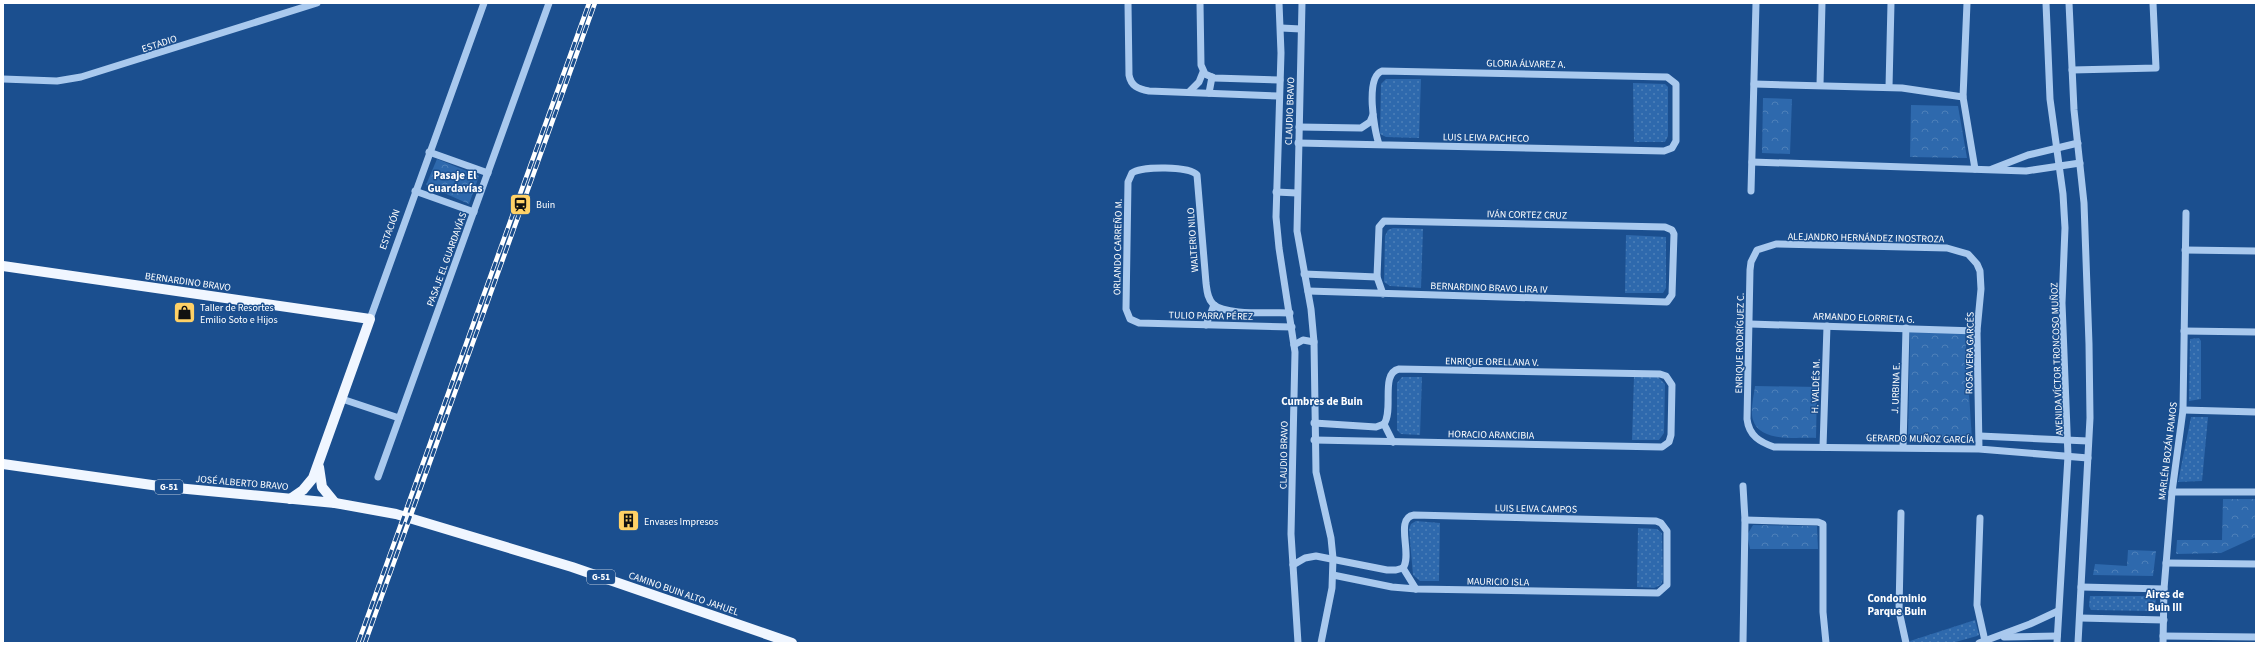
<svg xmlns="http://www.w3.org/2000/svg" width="2259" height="646" viewBox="0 0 2259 646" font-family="'Source Sans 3',sans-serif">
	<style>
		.grass { fill: url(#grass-dots) }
		.park { fill: url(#park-crowns) }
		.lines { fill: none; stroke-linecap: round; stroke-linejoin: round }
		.minor { stroke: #a9c9ee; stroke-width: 7 }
		.major { stroke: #f0f6ff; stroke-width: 10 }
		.rail-casing { stroke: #fff; stroke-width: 4.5 }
		.rail { stroke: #1b4f8f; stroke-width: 3; stroke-dasharray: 9; stroke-linecap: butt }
		.labels { text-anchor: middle; stroke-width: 3; stroke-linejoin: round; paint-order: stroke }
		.shield { fill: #1b4f8f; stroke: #bbcadd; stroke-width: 1 }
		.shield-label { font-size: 9px; font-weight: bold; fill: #fff }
		.street-label { font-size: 10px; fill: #fff; stroke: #1b4f8f }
		.poi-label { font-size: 10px; fill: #fff; stroke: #1b4f8f; text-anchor: start }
		.neighbourhood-label { font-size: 11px; font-weight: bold; fill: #fff; stroke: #1b4f8f }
	</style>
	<defs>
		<pattern id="grass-dots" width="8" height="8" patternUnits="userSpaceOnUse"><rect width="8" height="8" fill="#2e69ad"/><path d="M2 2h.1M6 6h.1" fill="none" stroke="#4d80b9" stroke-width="1.8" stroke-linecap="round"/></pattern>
		<pattern id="park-crowns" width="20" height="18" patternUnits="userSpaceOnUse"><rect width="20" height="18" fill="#2e69ad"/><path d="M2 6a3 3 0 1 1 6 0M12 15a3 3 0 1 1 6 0" fill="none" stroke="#4d80b9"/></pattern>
	</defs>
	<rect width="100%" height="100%" fill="#1b4f8f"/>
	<g class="grass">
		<polygon points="1386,79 1421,79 1419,138 1386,137 1380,134 1381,84"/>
		<polygon points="1633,83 1665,84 1668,87 1668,136 1665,142 1634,142"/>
		<polygon points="1393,228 1423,229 1421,288 1390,286 1384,282 1385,236 1388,230"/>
		<polygon points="1626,235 1666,237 1666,288 1663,293 1625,293"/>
		<polygon points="2199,338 2201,341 2201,399 2189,401 2190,339"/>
		<polygon points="1634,376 1658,377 1665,384 1664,433 1659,440 1632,440"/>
		<polygon points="1402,377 1422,377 1420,435 1401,434 1397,430 1397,383"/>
		<polygon points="2191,417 2208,417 2202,481 2178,482"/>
		<polygon points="1416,521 1440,523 1439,581 1420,581 1413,575 1409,529 1411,524"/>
		<polygon points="1638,528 1657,529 1662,533 1663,579 1661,585 1654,588 1637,587"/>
		<polygon points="2090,596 2151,596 2156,599 2155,608 2151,611 2091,610 2089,606"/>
		<polygon points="1975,620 1979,635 1977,636 1952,643 1911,643 1910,641"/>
	</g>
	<g class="park">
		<polygon points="1763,98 1792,99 1790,154 1762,153"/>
		<polygon points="1911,105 1958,106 1967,158 1910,157"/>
		<polygon points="437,159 479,176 469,204 426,185"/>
		<polygon points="1910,330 1965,332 1972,440 1908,437"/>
		<path d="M1755,386L1817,387L1816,438C1798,437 1760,443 1753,420C1750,411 1754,395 1755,386Z"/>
		<polygon points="2223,499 2256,499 2256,537 2221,553 2176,554 2177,540 2222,540"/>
		<polygon points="1753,525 1817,526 1818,549 1750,549 1747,535"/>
		<polygon points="2128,550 2156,551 2153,576 2093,575 2095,564 2127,566"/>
	</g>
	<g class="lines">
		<g class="minor">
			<path d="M1128,3L1129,75C1131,86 1138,89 1149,91L1279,96"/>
			<polyline points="1200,3 1201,65 1205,74 1214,78 1280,80"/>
			<polyline points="1279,3 1281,53 1276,217 1279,248 1295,352 1291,534 1298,643"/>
			<polyline points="1302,3 1297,231 1311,309 1314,342 1316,472 1331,538 1333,558 1332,588 1321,643"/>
			<polyline points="1967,3 1963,97 1975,169"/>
			<polyline points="2046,3 2050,99 2063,194 2065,228 2062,303 2068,456 2057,643"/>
			<polyline points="2069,3 2074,110 2084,203 2089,344 2090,418 2078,643"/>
			<polyline points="1281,28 1301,29"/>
			<polyline points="2072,70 2156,68 2153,3"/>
			<polyline points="3,79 57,81 81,77 317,3"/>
			<polyline points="1754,84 1902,88 1963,97"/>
			<polyline points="1820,85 1822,3"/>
			<polyline points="1889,87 1891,3"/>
			<polyline points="1189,92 1199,82 1203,72"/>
			<polyline points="1209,93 1212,77"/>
			<polyline points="1299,127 1361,128 1370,122 1373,115"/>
			<path d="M1298,143L1664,151L1672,148L1676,141V84L1667,77L1382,71C1365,77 1374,130 1379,144"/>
			<polyline points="429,152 488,173"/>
			<polyline points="1752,162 2026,171 2080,163"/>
			<polyline points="1992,169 2028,155 2078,143"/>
			<polyline points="415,191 474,212"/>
			<polyline points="1751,191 1756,3"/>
			<polyline points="1276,192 1297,193"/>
			<polyline points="2185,250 2256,251"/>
			<polyline points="1304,274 1377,277"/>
			<polyline points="1308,291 1667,302 1672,295 1674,234 1672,230 1665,227 1384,221 1379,227 1377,277 1383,294"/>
			<path d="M1290,313C1272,312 1225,316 1213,304C1207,298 1207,290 1206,283L1197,175C1190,166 1141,166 1132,173L1128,182L1126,309L1130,319L1139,323L1292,327"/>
			<polyline points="370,319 484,3"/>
			<polyline points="1750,324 1977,331"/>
			<polyline points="1206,325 1214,305"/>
			<polyline points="2184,331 2256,332"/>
			<polyline points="1294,345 1303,340 1314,342"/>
			<polyline points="342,399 399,418"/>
			<polyline points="2183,410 2256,412"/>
			<polyline points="1314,423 1376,427 1384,424"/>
			<polyline points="1384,424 1393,442"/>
			<polyline points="1980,436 2088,441"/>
			<path d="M1314,440L1662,447L1669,442L1671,435L1672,385L1666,376L1660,374L1399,369C1380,373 1394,410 1384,424"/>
			<polyline points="1823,447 1827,326"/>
			<polyline points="1903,447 1906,328"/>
			<path d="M1979,449L1977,331L1981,289L1980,271L1977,264L1968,254L1947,248L1776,244L1757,250L1751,262L1750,270L1747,419C1749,436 1760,442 1774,447L1979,449L2088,458"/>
			<polyline points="378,477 549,3"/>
			<polyline points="1743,486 1745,520 1743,643"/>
			<polyline points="2172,492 2256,492"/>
			<polyline points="1901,513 1899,611 1906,643"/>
			<polyline points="1980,518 1977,605 1985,641"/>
			<polyline points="1745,520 1818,522 1823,524 1823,612 1826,643"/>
			<polyline points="2166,563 2256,564"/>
			<polyline points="1293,565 1305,558 1316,556 1387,570 1396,570 1403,568"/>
			<polyline points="1403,568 1416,589"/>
			<path d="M1333,575L1392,587L1416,589L1658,593L1667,585V531L1661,523L1656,521L1414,515C1394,518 1413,555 1403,568"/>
			<polyline points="2081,587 2164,589"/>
			<polyline points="2080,618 2164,620"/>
			<polyline points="2163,636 2256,637"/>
			<polyline points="2004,637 2057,636"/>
			<polyline points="1979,643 2030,624 2058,611"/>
			<polyline points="2163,643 2164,589 2172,492 2183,410 2186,213"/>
		</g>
		<g class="major">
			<polyline points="3,266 370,319 313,478 303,490 290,499"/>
			<polyline points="3,464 166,487 335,503 396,514 572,567 792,643"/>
			<polyline points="319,467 322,487 335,503"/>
		</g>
		<defs>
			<g id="rail">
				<polyline points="358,643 589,3"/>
				<polyline points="365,643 595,3"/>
			</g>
		</defs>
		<use href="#rail" class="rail-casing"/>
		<use href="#rail" class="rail"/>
	</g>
	<defs>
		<symbol id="station-square" viewBox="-11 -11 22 22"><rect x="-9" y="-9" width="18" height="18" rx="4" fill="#ffd166" stroke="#1b4f8f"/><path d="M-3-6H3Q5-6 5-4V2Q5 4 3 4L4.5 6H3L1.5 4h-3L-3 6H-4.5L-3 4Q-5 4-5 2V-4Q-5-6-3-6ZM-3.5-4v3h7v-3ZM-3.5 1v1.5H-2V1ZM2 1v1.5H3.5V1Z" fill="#111"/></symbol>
		<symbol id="shop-square" viewBox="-11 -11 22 22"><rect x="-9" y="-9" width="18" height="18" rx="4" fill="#ffd166" stroke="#1b4f8f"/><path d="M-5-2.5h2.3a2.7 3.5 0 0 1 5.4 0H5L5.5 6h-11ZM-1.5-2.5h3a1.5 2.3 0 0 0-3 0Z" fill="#111"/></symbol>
		<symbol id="building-square" viewBox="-11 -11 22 22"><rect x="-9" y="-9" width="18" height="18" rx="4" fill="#ffd166" stroke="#1b4f8f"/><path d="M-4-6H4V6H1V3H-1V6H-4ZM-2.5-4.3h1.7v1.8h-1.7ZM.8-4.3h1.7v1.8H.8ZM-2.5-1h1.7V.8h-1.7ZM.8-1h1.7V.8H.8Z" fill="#111"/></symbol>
	</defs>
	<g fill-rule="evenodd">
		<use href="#station-square" x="508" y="192" width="25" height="25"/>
		<use href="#shop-square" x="172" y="300" width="25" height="25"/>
		<use href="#building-square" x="616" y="508" width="25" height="25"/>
	</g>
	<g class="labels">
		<g class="shield">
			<rect x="155" y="480" width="28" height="14" rx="3"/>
			<rect x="587" y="570" width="28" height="14" rx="3"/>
		</g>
		<g class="shield-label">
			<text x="169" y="490">G-51</text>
			<text x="601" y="580">G-51</text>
		</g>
		<g class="street-label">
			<text transform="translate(159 43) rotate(-18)" y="4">ESTADIO</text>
			<text transform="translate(1526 63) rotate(1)" y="4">GLORIA ÁLVAREZ A.</text>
			<text transform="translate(1289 111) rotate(-88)" y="4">CLAUDIO BRAVO</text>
			<text transform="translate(1486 137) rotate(1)" y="4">LUIS LEIVA PACHECO</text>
			<text transform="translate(1527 214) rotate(1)" y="4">IVÁN CORTEZ CRUZ</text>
			<text transform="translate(389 229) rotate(-70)" y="4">ESTACIÓN</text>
			<text transform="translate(1866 237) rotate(1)" y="4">ALEJANDRO HERNÁNDEZ INOSTROZA</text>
			<text transform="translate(1192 240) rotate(-94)" y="4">WALTERIO NILO</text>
			<text transform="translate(1117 247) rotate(-89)" y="4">ORLANDO CARREÑO M.</text>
			<text transform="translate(446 259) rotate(-70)" y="4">PASAJE EL GUARDAVÍAS</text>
			<text transform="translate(188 281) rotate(8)" y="4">BERNARDINO BRAVO</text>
			<text transform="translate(1489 287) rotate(2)" y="4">BERNARDINO BRAVO LIRA IV</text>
			<text transform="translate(1211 315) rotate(1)" y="4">TULIO PARRA PÉREZ</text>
			<text transform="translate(1864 317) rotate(2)" y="4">ARMANDO ELORRIETA G.</text>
			<text transform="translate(1739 343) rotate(-89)" y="4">ENRIQUE RODRÍGUEZ C.</text>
			<text transform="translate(1969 353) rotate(-89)" y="4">ROSA VERA GARCÉS</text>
			<text transform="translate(2056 359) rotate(-92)" y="4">AVENIDA VÍCTOR TRONCOSO MUÑOZ</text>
			<text transform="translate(1492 361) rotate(1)" y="4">ENRIQUE ORELLANA V.</text>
			<text transform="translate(1815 386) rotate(-88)" y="4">H. VALDÉS M.</text>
			<text transform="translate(1895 388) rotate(-88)" y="4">J. URBINA E.</text>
			<text transform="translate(1491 434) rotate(1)" y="4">HORACIO ARANCIBIA</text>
			<text transform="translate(1920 438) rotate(1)" y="4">GERARDO MUÑOZ GARCÍA</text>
			<text transform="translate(2167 451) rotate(-83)" y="4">MARLÉN BOZÁN RAMOS</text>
			<text transform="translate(1283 455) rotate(-89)" y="4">CLAUDIO BRAVO</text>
			<text transform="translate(242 482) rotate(5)" y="4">JOSÉ ALBERTO BRAVO</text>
			<text transform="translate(1536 508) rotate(1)" y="4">LUIS LEIVA CAMPOS</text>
			<text transform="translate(1498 581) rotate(1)" y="4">MAURICIO ISLA</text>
			<text transform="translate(684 593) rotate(19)" y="4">CAMINO BUIN ALTO JAHUEL</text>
		</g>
		<g class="poi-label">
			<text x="536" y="208">Buin</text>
			<text x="200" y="311">Taller de Resortes<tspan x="200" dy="12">Emilio Soto e Hijos</tspan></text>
			<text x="644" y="525">Envases Impresos</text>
		</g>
		<g class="neighbourhood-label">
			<text x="455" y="179">Pasaje El<tspan x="455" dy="13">Guardavías</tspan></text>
			<text x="1322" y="405">Cumbres de Buin</text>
			<text x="2165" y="598">Aires de<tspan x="2165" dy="13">Buin III</tspan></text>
			<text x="1897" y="602">Condominio<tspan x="1897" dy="13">Parque Buin</tspan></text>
		</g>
	</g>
	<rect width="2259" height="646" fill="none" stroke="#ffffff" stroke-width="8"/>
</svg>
